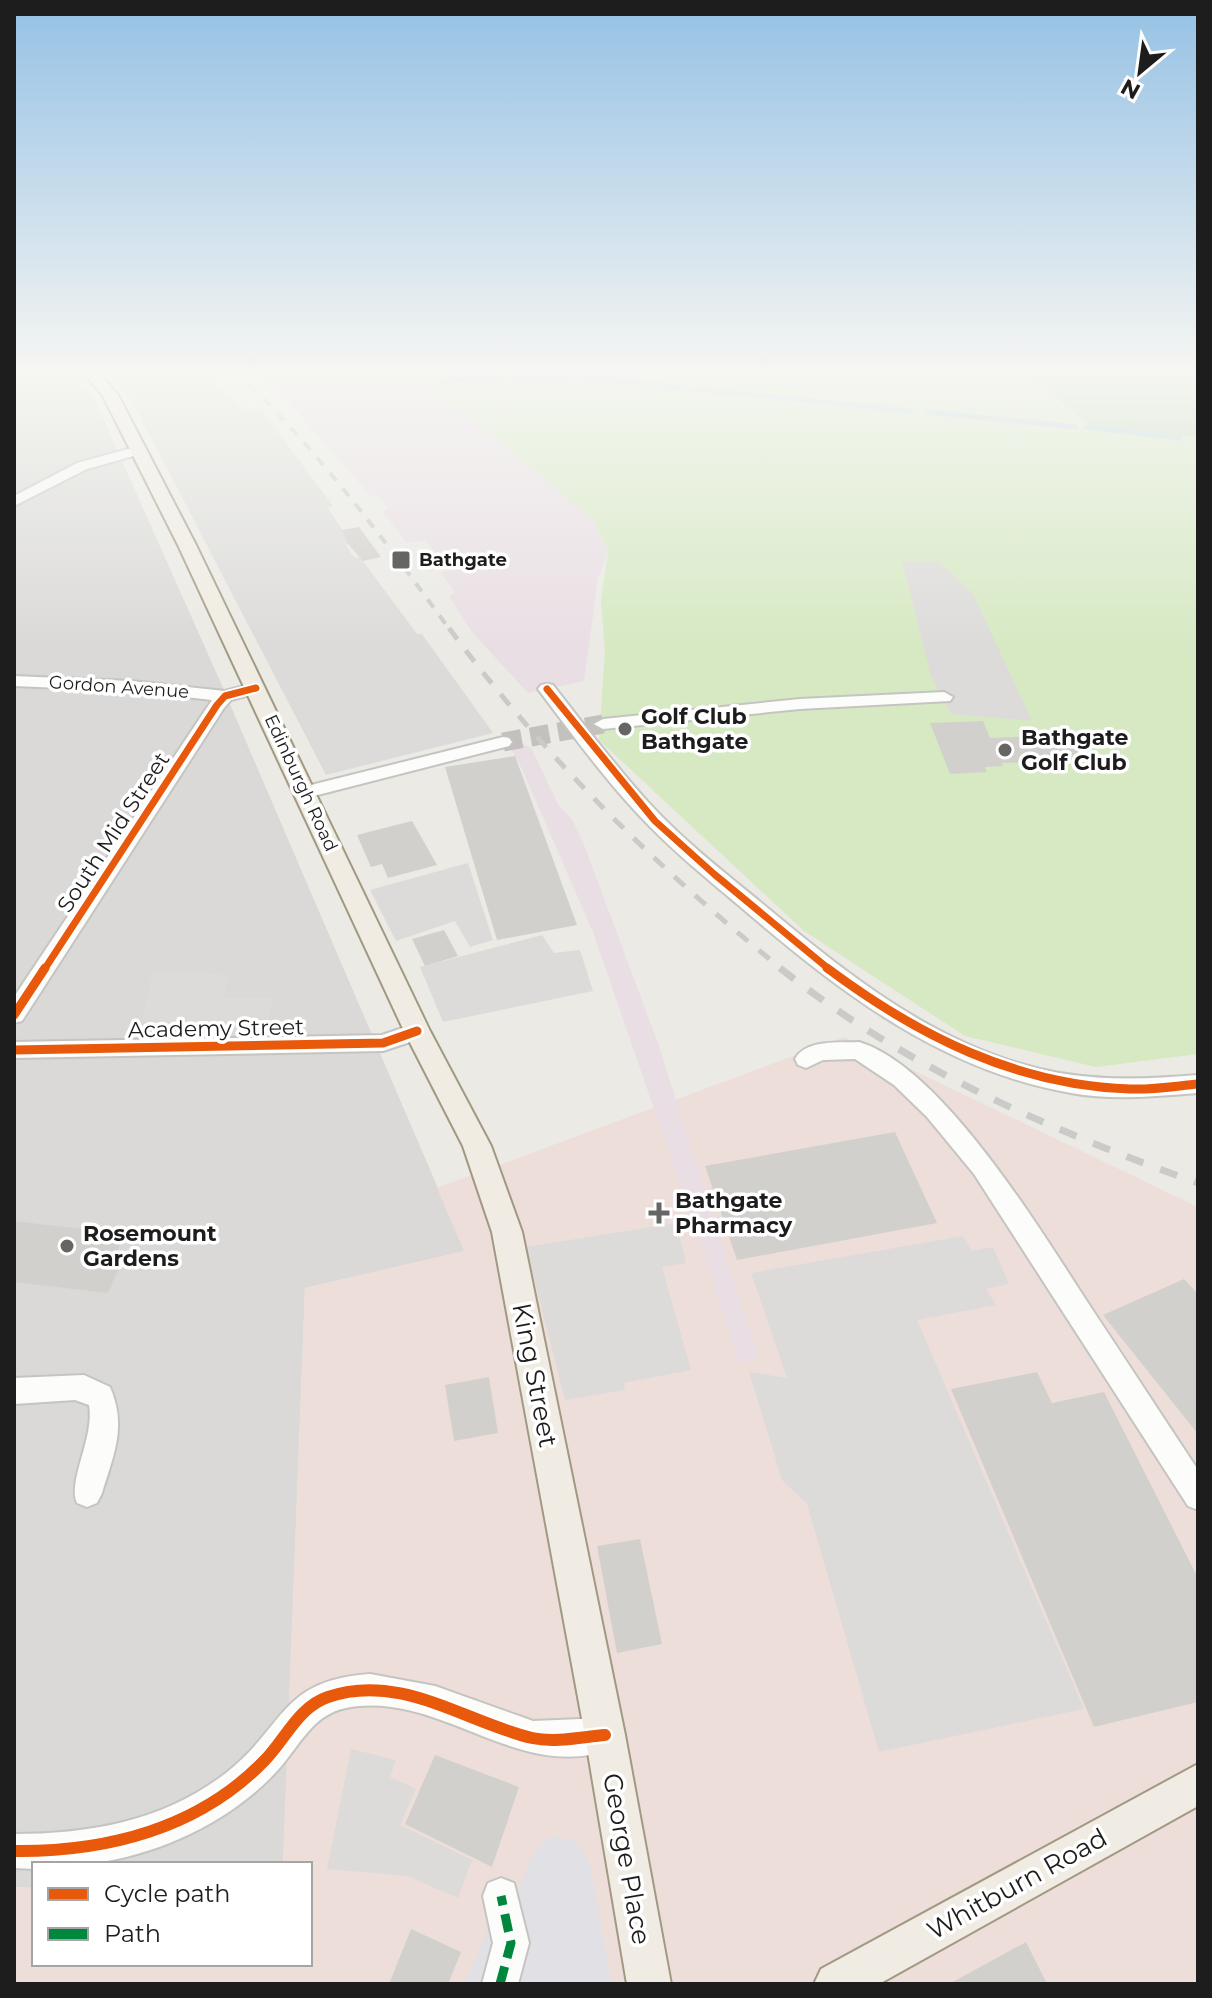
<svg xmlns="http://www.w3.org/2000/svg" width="1212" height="1998" viewBox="0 0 1212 1998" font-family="Montserrat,sans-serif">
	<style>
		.residential { fill: #dad9d7 }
		.commercial { fill: #eededa }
		.industrial { fill: #e9dee4 }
		.grass { fill: #d6e9c3 }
		.forest { fill: #c3dbba }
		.parking { fill: #dcdbd9 }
		.plaza { fill: #e1e0e4 }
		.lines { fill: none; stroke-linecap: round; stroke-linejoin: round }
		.stream { stroke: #b8d5df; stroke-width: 5 }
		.building { fill: #d2d0cc }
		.minor-tunnel { stroke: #c2c1bd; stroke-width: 19; stroke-dasharray: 19 9; stroke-linecap: butt }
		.minor-casing { stroke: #c4c4c1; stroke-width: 4 }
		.major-casing { stroke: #a19982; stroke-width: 4 }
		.minor { fill: #fcfcfb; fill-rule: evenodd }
		.major { fill: #f0ece3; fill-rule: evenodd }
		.rail-far2 { stroke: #cacac9; stroke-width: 4; stroke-dasharray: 10 10; stroke-linecap: butt }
		.rail-far1 { stroke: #cacac9; stroke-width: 5; stroke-dasharray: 14 14; stroke-linecap: butt }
		.rail { stroke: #cacac9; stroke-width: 7; stroke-dasharray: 18 18; stroke-linecap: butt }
		.quiet { stroke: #00873e; stroke-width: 9; stroke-dasharray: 18 9; stroke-linecap: butt }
		.cycleway-far2-casing { stroke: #fff; stroke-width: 11 }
		.cycleway-far1-casing { stroke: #fff; stroke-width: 14 }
		.cycleway-casing { stroke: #fff; stroke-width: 17 }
		.cycleway-far2 { stroke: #e8590c; stroke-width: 7 }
		.cycleway-far1 { stroke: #e8590c; stroke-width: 9 }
		.cycleway { stroke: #e8590c; stroke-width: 12 }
		.poi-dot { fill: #656563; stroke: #fff; stroke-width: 3 }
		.labels { text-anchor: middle; stroke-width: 7; stroke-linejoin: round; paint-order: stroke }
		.far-poi-label { font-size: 18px; font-weight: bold; fill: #1d1d1d; stroke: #fff; text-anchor: start }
		.far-street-label { font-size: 18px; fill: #1d1d1d; stroke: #fff }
		.poi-label { font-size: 22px; font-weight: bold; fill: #1d1d1d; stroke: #fff; text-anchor: start }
		.street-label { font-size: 22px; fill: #1d1d1d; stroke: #fff }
		.near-street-label { font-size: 26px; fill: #1d1d1d; stroke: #fff }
	</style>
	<rect width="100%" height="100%" fill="#ebeae5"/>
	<polygon class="residential" points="14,370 70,370 95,400 220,681 465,1251 305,1288 283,1864 34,1864 34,1888 14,1887"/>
	<polygon class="commercial" points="844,1037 1198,1207 1198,1984 14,1984 14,1887 34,1888 34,1964 310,1964 310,1864 283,1864 305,1288 464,1251 437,1188"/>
	<g class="industrial">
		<polygon points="260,370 413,370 592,518 608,551 598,578 584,681 528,693 472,632 449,596 455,593 441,573 449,570 425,540 407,543 382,511 389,509 378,495 371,496"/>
		<polygon points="503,735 531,748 559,806 573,821 584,845 658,1043 758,1359 739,1363 711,1274 593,932 522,769"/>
	</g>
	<polygon class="grass" points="413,370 1022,370 1093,428 1198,437 1198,1054 1096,1067 965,1036 804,931 599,740 605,650 601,601 608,551 592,519"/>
	<polygon class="forest" points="1021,370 1198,370 1198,437 1093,428"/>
	<g class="parking">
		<polygon points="114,370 201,370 243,409 261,409 333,506 328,508 351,543 346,545 351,553 355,558 360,557 417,634 422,634 493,733 326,775 154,443 133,404 107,371"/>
		<polygon points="902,561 938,561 973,594 1032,721 951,714 931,676"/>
		<polygon points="468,863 493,940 470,947 455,921 396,941 370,890"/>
		<polygon points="542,935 554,953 580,950 593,991 443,1022 420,967"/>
		<polygon points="153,970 228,975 224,998 274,998 267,1022 224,1021 195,1031 166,1031 142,1020"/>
		<polygon points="676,1223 686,1263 662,1267 691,1370 624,1383 625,1390 565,1400 526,1247"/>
		<polygon points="963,1236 972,1251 993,1247 1009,1284 986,1289 996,1305 917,1320 1084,1709 879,1752 807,1504 782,1480 749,1372 787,1378 751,1273"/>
		<polygon points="351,1749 396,1760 390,1777 416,1789 400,1825 472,1860 458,1898 407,1876 327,1869"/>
	</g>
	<polygon class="plaza" points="557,1836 576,1842 589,1861 612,1984 465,1984 501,1896 513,1906 530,1858 543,1840"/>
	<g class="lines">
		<g class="stream">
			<polyline points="517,379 577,376 643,383"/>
			<polyline points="445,380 502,379"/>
			<polyline points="653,385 683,388"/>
			<polyline points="692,389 817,401"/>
			<polyline points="823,402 910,411"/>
			<polyline points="928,412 1075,427"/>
			<polyline points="1086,427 1179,438"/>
		</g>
	</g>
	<g class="building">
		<polygon points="359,527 381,557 363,561 348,544 342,530"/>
		<polygon points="983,721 990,738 1037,736 1040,743 1089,748 1060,761 1002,763 1003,766 985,767 987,772 950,774 930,723"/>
		<polygon points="515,756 577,925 497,940 445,767"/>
		<polygon points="412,821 437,865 388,878 382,864 371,867 357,835"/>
		<polygon points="444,930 458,956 425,966 412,939"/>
		<polygon points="895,1132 937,1223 737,1260 705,1166"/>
		<polygon points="14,1221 125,1234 114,1258 123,1259 108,1293 14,1282"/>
		<polygon points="1184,1279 1198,1294 1198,1434 1103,1315"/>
		<polygon points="1037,1372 1052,1403 1104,1392 1198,1578 1198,1702 1094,1727 951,1389"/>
		<polygon points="489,1377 498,1433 454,1441 445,1385"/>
		<polygon points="640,1539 662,1644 617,1653 597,1546"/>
		<polygon points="435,1755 519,1787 492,1867 405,1824"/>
		<polygon points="411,1929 461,1952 448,1984 389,1984"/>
		<polygon points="1026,1942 1047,1984 949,1984"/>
	</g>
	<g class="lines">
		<polyline class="minor-tunnel" points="503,742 603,724"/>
		<defs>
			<g id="minor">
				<polygon points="139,446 146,450 144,453 87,469 14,506 14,496 77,463"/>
				<polygon points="14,676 131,681 225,691 256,683 265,688 262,692 231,700 224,708 22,1021 14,1023 14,997 212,700 131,691 14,686"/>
				<path d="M547,684L553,685C584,725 615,766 649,803C682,839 720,869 758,900C836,965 918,1033 1018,1063C1077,1082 1137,1080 1198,1075V1093C1156,1096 1113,1101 1071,1093C942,1071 840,992 743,909C706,878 668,847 635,811C601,774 571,733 541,693L538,689L541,685Z"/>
				<polygon points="944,692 953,697 950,701 800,709 603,729 594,724 603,719 800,699"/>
				<polygon points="503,737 509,738 512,742 509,746 306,798 297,792 299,788"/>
				<polygon points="417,1023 425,1025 428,1031 425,1037 383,1051 14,1058 14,1042 382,1035"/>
				<path d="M859,1042C942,1067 1041,1231 1088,1303C1125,1359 1161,1414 1198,1470V1510L1188,1506L974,1174L927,1117L894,1085L855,1059L823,1060L806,1068L798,1065L795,1059C806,1039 839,1043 859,1042Z"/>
				<path d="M84,1375L110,1387C127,1426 114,1454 102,1493L97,1503L87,1507L77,1503C67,1481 95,1437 89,1405L75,1400L14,1404V1378Z"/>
				<path d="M370,1674L435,1686L533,1721L605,1718L617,1723L622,1735L617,1747C520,1787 441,1689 346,1708C311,1715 299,1748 276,1772C231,1821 161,1854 95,1863C75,1866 54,1864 34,1864V1869L14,1868V1834C90,1834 164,1821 226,1773C286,1726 280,1680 370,1674Z"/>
				<polygon points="501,1878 514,1883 529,1943 518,1984 482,1984 493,1943 483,1896 488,1883"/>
			</g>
			<g id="major">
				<polygon points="82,370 97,370 118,395 196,545 430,1031 491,1146 522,1232 625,1735 671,1984 627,1984 585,1735 492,1232 463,1146 404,1031 178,545 103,396"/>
				<polygon points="1198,1764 1198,1806 879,1984 814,1984 821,1969"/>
			</g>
		</defs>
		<use href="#minor" class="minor-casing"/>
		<use href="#major" class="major-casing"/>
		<use href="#minor" class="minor"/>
		<use href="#major" class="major"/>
		<path class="rail-far2" d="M235,370C317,449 383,538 450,630"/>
		<path class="rail-far1" d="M449,628C544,757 658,869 783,970"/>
		<path class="rail" d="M780,968C904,1067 1050,1130 1198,1183"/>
		<polyline class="quiet" points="500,1984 511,1943 501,1896"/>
		<defs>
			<g id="cycleway-far2">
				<polyline points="547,689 655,821 714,874 830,970"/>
				<polyline points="44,970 217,705 225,696 256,688"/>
			</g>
			<g id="cycleway-far1">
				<path d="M827,968C918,1036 1016,1085 1130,1089C1153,1090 1176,1086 1198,1084"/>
				<polyline points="14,1015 45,968"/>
				<polyline points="14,1050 383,1043 417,1031"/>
			</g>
			<path id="cycleway" d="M14,1851C106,1852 198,1829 264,1761C285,1740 298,1707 328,1697C400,1672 465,1722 532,1738C555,1743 582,1737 605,1735"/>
		</defs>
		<use href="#cycleway-far2" class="cycleway-far2-casing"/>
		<use href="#cycleway-far1" class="cycleway-far1-casing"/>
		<use href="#cycleway" class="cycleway-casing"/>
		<use href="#cycleway-far2" class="cycleway-far2"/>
		<use href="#cycleway-far1" class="cycleway-far1"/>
		<use href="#cycleway" class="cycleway"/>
	</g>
	<linearGradient id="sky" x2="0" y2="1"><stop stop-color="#95c1e4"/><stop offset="0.57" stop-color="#f6f6f3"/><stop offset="1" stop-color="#f6f6f3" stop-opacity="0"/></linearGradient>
	<rect width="1212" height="649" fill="url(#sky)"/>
	<g class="poi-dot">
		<rect x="391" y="550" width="20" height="20" rx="4"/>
		<circle cx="625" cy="729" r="8"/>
		<circle cx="1005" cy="750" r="8"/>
		<path d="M655 1201h8v8h8v8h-8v8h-8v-8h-8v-8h8z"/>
		<circle cx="67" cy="1246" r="8"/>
	</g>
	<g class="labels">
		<g class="far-poi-label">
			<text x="419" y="566">Bathgate</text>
		</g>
		<g class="far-street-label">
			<text transform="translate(119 687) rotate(4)" y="6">Gordon Avenue</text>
			<text transform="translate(301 783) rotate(65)" y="6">Edinburgh Road</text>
		</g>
		<g class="poi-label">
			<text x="641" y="724">Golf Club<tspan x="641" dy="25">Bathgate</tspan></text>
			<text x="1021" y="745">Bathgate<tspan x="1021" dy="25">Golf Club</tspan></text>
			<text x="675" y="1208">Bathgate<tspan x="675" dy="25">Pharmacy</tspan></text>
			<text x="83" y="1241">Rosemount<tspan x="83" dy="25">Gardens</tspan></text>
		</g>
		<g class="street-label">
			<text transform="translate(113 832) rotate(-57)" y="8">South Mid Street</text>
			<text transform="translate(216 1028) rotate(-1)" y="8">Academy Street</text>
		</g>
		<g class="near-street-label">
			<text transform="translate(535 1375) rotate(79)" y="9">King Street</text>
			<text transform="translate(627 1859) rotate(80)" y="9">George Place</text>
			<text transform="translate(1017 1884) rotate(-29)" y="9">Whitburn Road</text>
		</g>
	</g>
	<rect width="1212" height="1998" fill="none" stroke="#1d1d1d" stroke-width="32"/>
	<rect x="32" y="1862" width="280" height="104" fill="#ffffff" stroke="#a5a5a5" stroke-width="2"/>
	<rect x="48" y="1888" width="40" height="12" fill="#e8590c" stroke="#a5a5a5" stroke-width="2"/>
	<text x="104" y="1902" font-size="24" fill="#1d1d1d">Cycle path</text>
	<rect x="48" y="1928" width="40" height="12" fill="#00873e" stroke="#a5a5a5" stroke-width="2"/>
	<text x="104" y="1942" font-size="24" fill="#1d1d1d">Path</text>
	<g transform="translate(1140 72) rotate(209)" stroke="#ffffff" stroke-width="6" paint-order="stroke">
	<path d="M0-6L14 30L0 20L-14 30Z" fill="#1d1d1d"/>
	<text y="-12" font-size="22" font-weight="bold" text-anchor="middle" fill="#1d1d1d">N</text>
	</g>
</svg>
